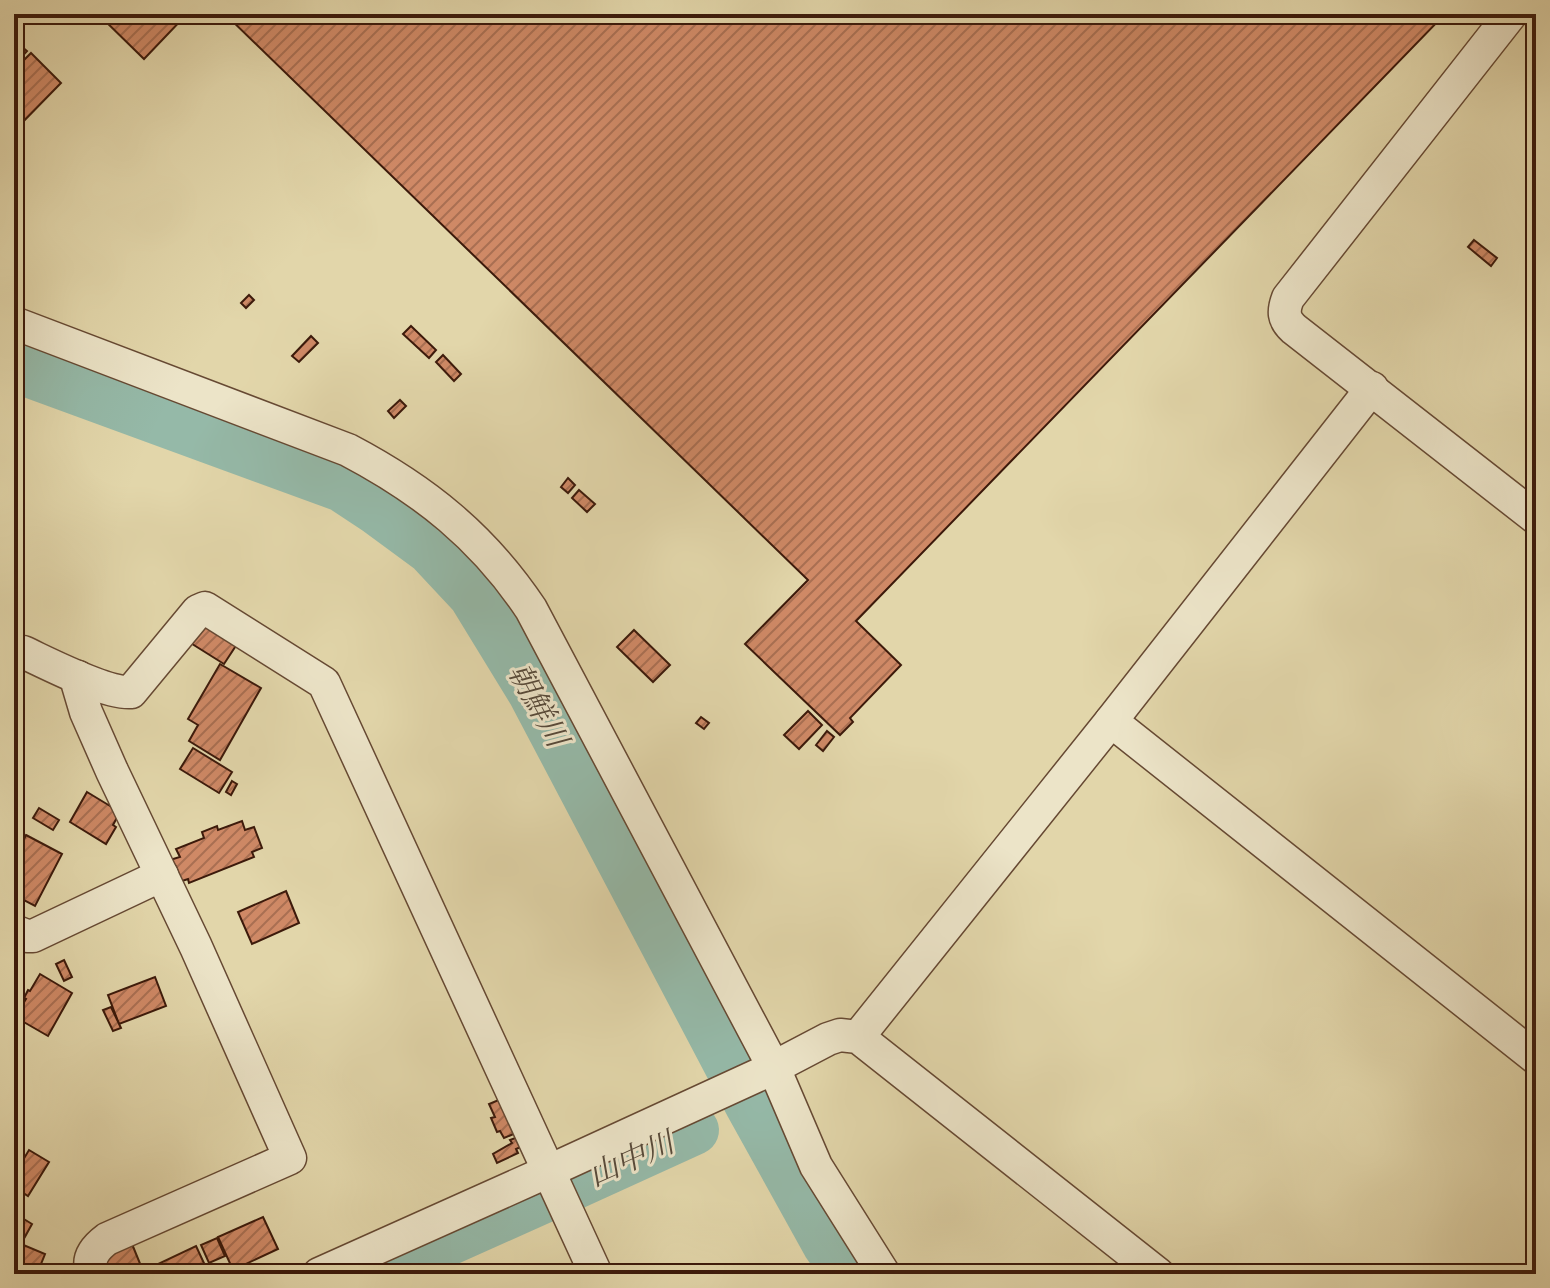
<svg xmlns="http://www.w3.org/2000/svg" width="1550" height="1288" viewBox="0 0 1550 1288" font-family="'Old Standard TT','Noto Serif JP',serif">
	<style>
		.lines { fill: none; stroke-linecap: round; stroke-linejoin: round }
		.river { stroke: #95b9a8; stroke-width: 50 }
		.building { fill: url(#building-hatch); stroke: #3c1a0b; stroke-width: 2 }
		.minor-casing { stroke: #664933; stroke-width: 35 }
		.minor { stroke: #ece4c8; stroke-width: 32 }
		.labels { text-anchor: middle; stroke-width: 6; stroke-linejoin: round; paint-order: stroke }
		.water-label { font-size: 30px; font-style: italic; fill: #574a3a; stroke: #ece4c8 }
	</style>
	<defs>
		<pattern id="building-hatch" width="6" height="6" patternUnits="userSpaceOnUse" patternTransform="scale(2)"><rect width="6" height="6" fill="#cf8966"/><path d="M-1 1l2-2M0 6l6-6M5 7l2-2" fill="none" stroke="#a96f52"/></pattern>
	</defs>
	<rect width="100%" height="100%" fill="#e2d6aa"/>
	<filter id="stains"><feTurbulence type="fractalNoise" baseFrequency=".0025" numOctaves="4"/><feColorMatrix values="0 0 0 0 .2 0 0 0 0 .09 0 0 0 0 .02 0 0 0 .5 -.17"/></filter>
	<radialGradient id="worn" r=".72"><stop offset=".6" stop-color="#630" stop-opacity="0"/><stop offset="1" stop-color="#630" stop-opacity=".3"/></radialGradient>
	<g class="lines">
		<g class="river">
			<polyline points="14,367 342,487 377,510 430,549 473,595 533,693 750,1105 827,1244 848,1274"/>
			<polyline points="569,1187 694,1130"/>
			<polyline points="374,1274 544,1198"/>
		</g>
	</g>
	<g class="building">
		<polygon points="98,14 187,14 144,59"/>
		<polygon points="225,14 1445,14 856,621 901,665 850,718 853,722 840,735 745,644 808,580"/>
		<polygon points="21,46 27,51 14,65 14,53"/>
		<polygon points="31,53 61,83 14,131 14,70"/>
		<polygon points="1474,240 1497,258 1491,266 1468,247"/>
		<polygon points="249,295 254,300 246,308 241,303"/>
		<polygon points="411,326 436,350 429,358 403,334"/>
		<polygon points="311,336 318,343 299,362 292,356"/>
		<polygon points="443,355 461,374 454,381 436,362"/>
		<polygon points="400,400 406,406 394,418 388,411"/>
		<polygon points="568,478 575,485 568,493 561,487"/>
		<polygon points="579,490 595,504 587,512 572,498"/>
		<polygon points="203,619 239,641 224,664 189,642"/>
		<polygon points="634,630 670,665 653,682 617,647"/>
		<polygon points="220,664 261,688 220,760 189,741 198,725 188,719"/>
		<polygon points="808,711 822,725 799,749 784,735"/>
		<polygon points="701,717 709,723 704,729 696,723"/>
		<polygon points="827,731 834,737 823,751 816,745"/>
		<polygon points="193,748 232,772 219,793 180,769"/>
		<polygon points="232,781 237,784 231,795 226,792"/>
		<polygon points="87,792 120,812 113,825 116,827 106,844 70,822"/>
		<polygon points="39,808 59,820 53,830 33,818"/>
		<polygon points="242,821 245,830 254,827 262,848 252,852 254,857 189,883 188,879 179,882 170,860 180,857 176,849 204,838 202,832 217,826 218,830"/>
		<polygon points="26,835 62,854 35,906 14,895 14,859"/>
		<polygon points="286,891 299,923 252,944 238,912"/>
		<polygon points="64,960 72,977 64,981 56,964"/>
		<polygon points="40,974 72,993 48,1036 15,1017 26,999 24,998 28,990 30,991"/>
		<polygon points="155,977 166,1006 119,1024 108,995"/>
		<polygon points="111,1007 121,1028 113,1031 103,1010"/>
		<polygon points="501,1099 516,1133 504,1138 500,1131 497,1132 491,1118 495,1117 489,1104"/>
		<polygon points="518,1137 523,1146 516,1149 518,1153 497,1163 493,1154 512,1143 510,1140"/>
		<polygon points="29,1150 49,1162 28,1196 14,1187 14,1175"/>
		<polygon points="14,1213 32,1224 21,1244 45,1254 37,1274 30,1271 29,1274 14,1274"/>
		<polygon points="263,1217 278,1249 233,1270 218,1237"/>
		<polygon points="217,1238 225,1256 209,1263 201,1245"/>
		<polygon points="132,1244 141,1266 124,1274 110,1274 105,1262 108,1254"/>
		<polygon points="196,1246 209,1274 137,1274"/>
	</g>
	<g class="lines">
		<defs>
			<g id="minor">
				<path d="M1511,14L1288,298C1283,311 1283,319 1294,329L1536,518"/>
				<path d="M14,323L348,450C424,490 483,537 531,609L774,1068L816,1166L884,1274"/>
				<path d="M14,652H23C47,663 106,694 131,692L198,611L205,608L324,683L596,1274"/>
				<path d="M78,677V685L86,712L112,771L196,947L290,1158L107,1239C95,1248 86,1259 93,1274"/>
				<polyline points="1111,721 1536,1058"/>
				<polyline points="14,931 27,936 33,936 162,875"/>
				<polyline points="858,1037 1111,721 1372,388"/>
				<polyline points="319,1274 549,1171 767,1071 828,1039 840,1035 858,1037 1158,1274"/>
			</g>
		</defs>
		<use href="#minor" class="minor-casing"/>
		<use href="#minor" class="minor"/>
	</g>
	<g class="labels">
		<g class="water-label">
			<text transform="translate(538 705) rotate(61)" y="10">朝鮮川</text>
			<text transform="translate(631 1159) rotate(-24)" y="10">山中川</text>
		</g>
	</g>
	<rect width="1550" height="1288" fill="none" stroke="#e2d6aa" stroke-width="48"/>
	<rect x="16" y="16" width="1518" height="1256" fill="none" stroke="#3c1a0b" stroke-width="4"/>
	<rect x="24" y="24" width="1502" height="1240" fill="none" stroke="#3c1a0b" stroke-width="2"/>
	<rect width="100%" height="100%" filter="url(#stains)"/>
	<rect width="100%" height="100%" fill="url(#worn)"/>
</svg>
